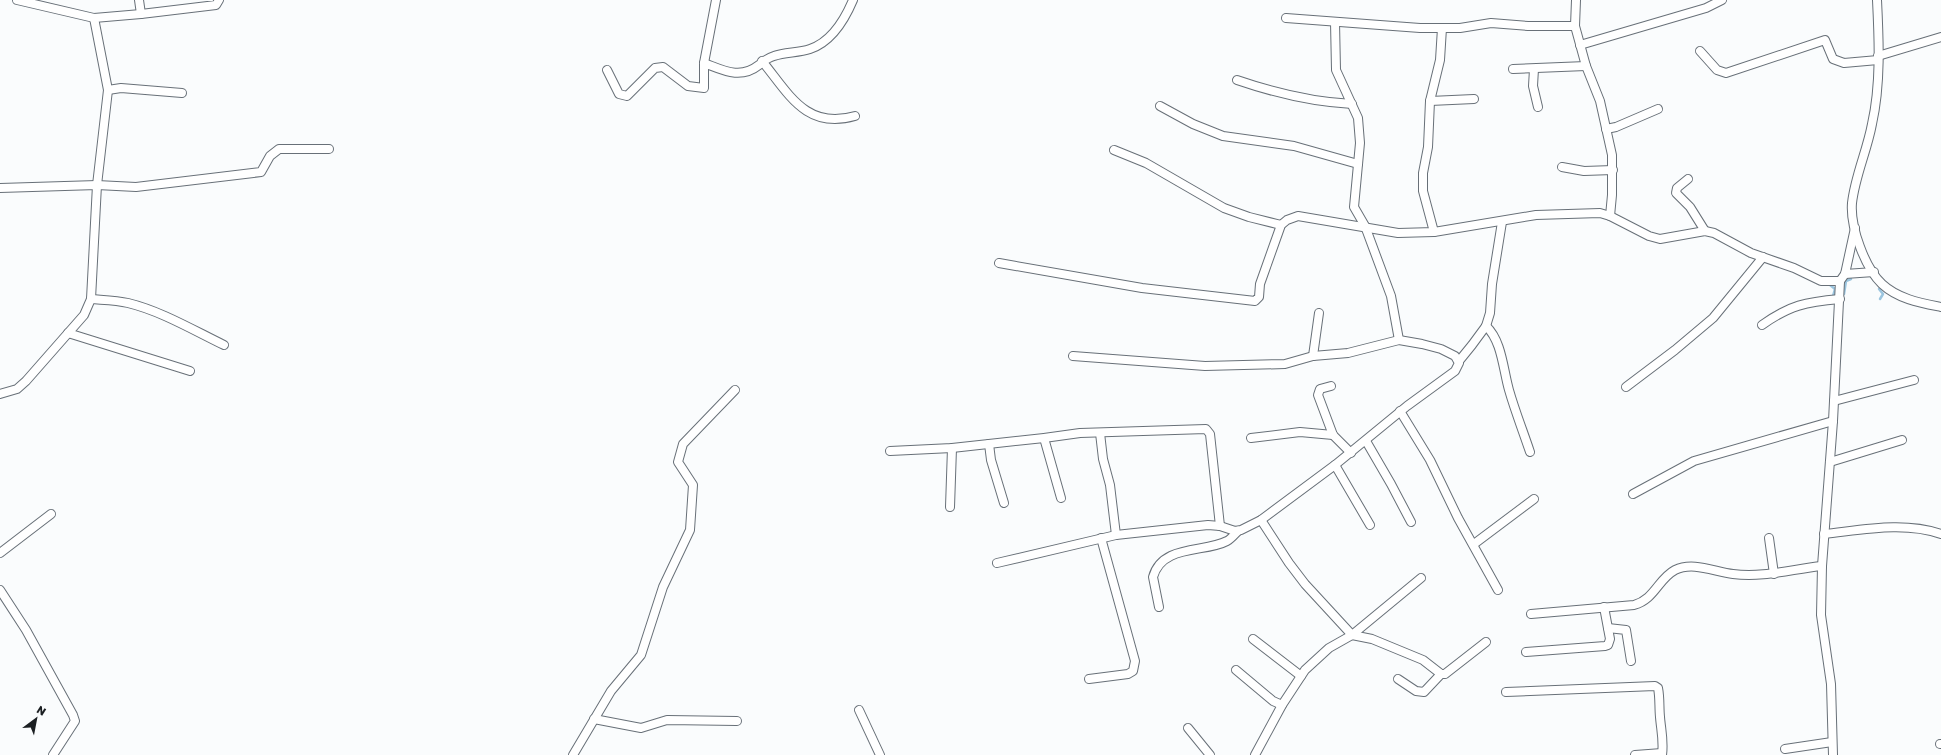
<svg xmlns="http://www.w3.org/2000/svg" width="1941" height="755" viewBox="0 0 1941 755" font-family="'Golos Text',sans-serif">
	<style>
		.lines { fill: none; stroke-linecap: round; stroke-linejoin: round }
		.stream { stroke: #9bc5df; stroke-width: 2.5 }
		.minor-casing { stroke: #687078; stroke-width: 10 }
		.minor { stroke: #fff; stroke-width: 8 }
	</style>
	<rect width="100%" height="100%" fill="#fafcfd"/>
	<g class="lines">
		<g class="stream">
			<polyline points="1830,285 1835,289 1833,296"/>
			<polyline points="1879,289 1883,294 1880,299"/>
			<polyline points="1844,294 1846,281 1851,279"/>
		</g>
		<defs>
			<g id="minor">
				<polyline points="17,0 94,18 141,14 216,5 219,0"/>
				<polyline points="139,0 141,14"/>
				<polyline points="1576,0 1575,26 1586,66 1600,101 1612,155 1612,195 1610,216"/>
				<path d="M1877,0C1879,40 1881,84 1872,124C1867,151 1855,176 1852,203C1850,227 1865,268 1882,284C1898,299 1921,303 1941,307"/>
				<polyline points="1286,18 1420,28 1460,28 1491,23 1528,26 1575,26"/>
				<polyline points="1335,22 1336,70 1358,118 1360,143 1354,207 1365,226 1391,296 1399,340"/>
				<polyline points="1580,45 1706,8 1722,0"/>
				<polyline points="1700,51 1717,70 1726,73 1825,40 1833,59 1844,63 1878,60"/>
				<polyline points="1878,56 1941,37"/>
				<path d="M762,61C789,94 806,130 855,116"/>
				<path d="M704,63C723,70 740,80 759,65C764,61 767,58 774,56C785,52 798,53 810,49C831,42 845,19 853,0"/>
				<polyline points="1513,69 1586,66"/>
				<polyline points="1534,69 1533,86 1538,107"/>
				<polyline points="607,70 619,94 627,96 655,68 663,67 688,86 704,88 704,63 716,0"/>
				<path d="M1237,80C1275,93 1311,102 1352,104"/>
				<polyline points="108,90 121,88 182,93"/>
				<polyline points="1430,101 1474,99"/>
				<polyline points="1160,106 1193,124 1223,136 1294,146 1358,164"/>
				<polyline points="1606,129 1616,127 1658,109"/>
				<polyline points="1114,150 1146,163 1224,208 1249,217 1281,225"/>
				<polyline points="1562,167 1584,171 1613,170"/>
				<polyline points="1688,179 1677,188 1676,193 1690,207 1705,231"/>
				<polyline points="0,188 97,185 136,187 261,172 270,156 279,149 329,149"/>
				<polyline points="1434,232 1423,191 1423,173 1428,147 1430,101 1440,60 1442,28"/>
				<polyline points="999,263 1142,288 1255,301 1259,297 1260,284 1281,225 1287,220 1298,216 1398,233 1434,232 1536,215 1600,213 1610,216 1649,236 1660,239 1705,231 1714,233 1751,253 1794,268 1821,281 1840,281"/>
				<polyline points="1845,274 1874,272"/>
				<path d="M91,299C103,300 116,300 128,303C161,311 193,330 224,345"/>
				<path d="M1762,325C1790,305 1806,302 1840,299"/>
				<path d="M1486,326C1502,341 1503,369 1509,390C1515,411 1523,431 1530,452"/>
				<polyline points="68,333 190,371"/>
				<polyline points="1313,356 1319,313"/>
				<polyline points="1459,361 1472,345 1486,326 1490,313 1492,284 1502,222"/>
				<polyline points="1331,386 1320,389 1318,395 1333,435 1351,453"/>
				<polyline points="1626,387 1675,350 1713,318 1763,257"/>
				<polyline points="0,394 17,389 26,381 84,315 91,299 97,185 108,90 94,18"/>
				<polyline points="1834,401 1914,380"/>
				<polyline points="1400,411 1430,460 1458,518 1498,590"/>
				<polyline points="1100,433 1103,459 1110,485 1116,535"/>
				<polyline points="1044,438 1061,498"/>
				<polyline points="1251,438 1300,432 1333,435"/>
				<polyline points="1366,441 1391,484 1411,522"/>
				<polyline points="989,444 991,460 1004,503"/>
				<polyline points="890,451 952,448 1044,438 1080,433 1206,429 1210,434 1220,526"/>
				<polyline points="1830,462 1902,440"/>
				<polyline points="1335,465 1370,525"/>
				<polyline points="1633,494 1694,461 1833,421"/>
				<polyline points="950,507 952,448"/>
				<polyline points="1261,520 1289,563 1305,584 1352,635 1372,639 1423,660 1441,674 1445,674 1486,642"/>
				<path d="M1824,534C1862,530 1904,521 1941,534"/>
				<polyline points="1769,538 1774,574"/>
				<polyline points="1474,544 1534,499"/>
				<polyline points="0,553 51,514"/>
				<polyline points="997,563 1116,535 1208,525 1220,526 1235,531 1241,530 1261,520 1335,465 1407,406 1455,371 1459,363 1455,356 1441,349 1422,344 1399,340 1348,353 1313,356 1285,364 1205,366 1073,356"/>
				<polyline points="0,590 26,630 73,715 75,721 53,755"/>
				<path d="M1159,607L1153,577C1162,544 1205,553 1227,541C1231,539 1235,534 1238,531"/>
				<path d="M1531,614L1634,605C1655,599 1658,579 1675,570C1693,561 1715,572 1733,574C1763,578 1792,569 1822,566"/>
				<polyline points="1608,628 1626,630 1631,661"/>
				<polyline points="1253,639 1301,676"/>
				<polyline points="1526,652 1605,646 1608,645 1610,639 1604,607"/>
				<polyline points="1236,670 1273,701 1282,705"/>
				<polyline points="1089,679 1128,674 1133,671 1135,661 1101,538"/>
				<polyline points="1398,679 1416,691 1424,692 1441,674"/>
				<path d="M1506,692L1655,686L1658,688C1660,698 1659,707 1660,717C1661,730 1664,741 1662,755"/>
				<polyline points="859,710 880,755"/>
				<polyline points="594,719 641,728 667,720 737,721"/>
				<polyline points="1188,728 1210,755"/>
				<polyline points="1940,744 1941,744"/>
				<polyline points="1785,749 1832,742"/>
				<polyline points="573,755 611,691 641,655 663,587 690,530 693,485 678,462 683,444 735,390"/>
				<polyline points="1255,755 1282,705 1305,670 1329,648 1352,635 1421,578"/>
				<polyline points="1635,755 1662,753"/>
				<polyline points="1833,755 1831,684 1821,615 1822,566 1833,421 1840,281 1845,274 1855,228"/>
			</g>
		</defs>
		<use href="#minor" class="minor-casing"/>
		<use href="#minor" class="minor"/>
	</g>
	<g transform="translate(36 719) rotate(32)" stroke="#fafcfd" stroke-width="3" paint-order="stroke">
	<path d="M0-3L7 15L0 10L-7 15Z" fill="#1b1f22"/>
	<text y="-6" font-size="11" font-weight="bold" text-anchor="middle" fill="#1b1f22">N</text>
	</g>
</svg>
